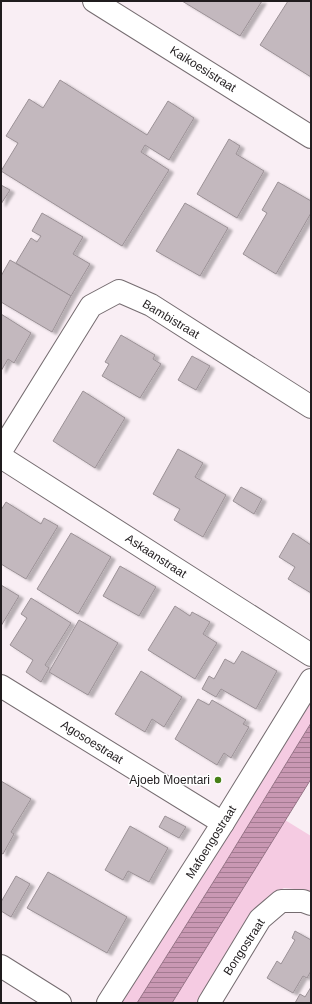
<svg xmlns="http://www.w3.org/2000/svg" width="312" height="1004" viewBox="0 0 312 1004" font-family="Arial,sans-serif">
	<style>
		.green { fill: #f5cbe2 }
		.water { fill: url(#water-rules); stroke: #967386 }
		.building { fill: #c3b8be; stroke: #9b9196; filter: url(#shadow) }
		.lines { fill: none; stroke-linecap: round; stroke-linejoin: round }
		.street-casing { stroke: #756c70; stroke-width: 24 }
		.street { stroke: #fff; stroke-width: 22 }
		.poi-dot { fill: #477f17; stroke: #fff; stroke-width: 1.5 }
		.labels { text-anchor: middle; stroke-width: 3; stroke-linejoin: round; paint-order: stroke }
		.street-label { font-size: 12px; fill: #201c1e; stroke: #fff }
		.poi-label { font-size: 12px; fill: #201c1e; stroke: #fff; text-anchor: end }
	</style>
	<defs>
		<pattern id="water-rules" width="6" height="5" patternUnits="userSpaceOnUse"><rect width="6" height="5" fill="#c998b3"/><path d="M0 2.5h6" fill="none" stroke="#a37b91"/></pattern>
		<filter id="shadow"><feDropShadow dx="4.5" dy="2.5" stdDeviation="1" flood-color="#0004"/></filter>
	</defs>
	<rect width="100%" height="100%" fill="#f9eef4"/>
	<g class="green">
		<polygon points="311,698 311,723 224,865 137,1003 122,1003 125,996"/>
		<polygon points="285,820 311,836 311,893 305,890 284,888 270,895 246,924 201,1003 172,1003"/>
	</g>
	<polygon class="water" points="311,723 311,779 172,1003 137,1003 224,865"/>
	<g class="building">
		<polygon points="182,1 262,1 240,36"/>
		<polygon points="288,1 311,1 311,77 260,45"/>
		<polygon points="60,80 147,135 168,101 194,118 169,160 145,145 141,152 169,170 122,246 1,171 18,143 6,136 29,99 43,108"/>
		<polygon points="229,139 240,146 236,154 264,171 237,218 197,194"/>
		<polygon points="278,182 311,201 311,213 276,274 243,254 267,213 262,210"/>
		<polygon points="1,185 10,190 1,204"/>
		<polygon points="185,203 228,228 200,276 156,251"/>
		<polygon points="42,213 83,237 73,254 90,264 71,296 16,263 31,238 37,242 41,236 32,231"/>
		<polygon points="10,260 71,296 52,332 1,302 1,276"/>
		<polygon points="1,314 31,333 14,363 8,359 1,371"/>
		<polygon points="121,335 155,355 153,359 161,364 140,398 102,376 109,364 105,362"/>
		<polygon points="192,356 210,366 196,390 178,380"/>
		<polygon points="83,391 125,418 95,468 53,441"/>
		<polygon points="178,449 203,463 195,477 226,495 203,537 174,520 180,509 153,494"/>
		<polygon points="241,487 262,499 254,514 233,501"/>
		<polygon points="6,502 41,524 44,518 58,526 26,579 1,564 1,510"/>
		<polygon points="71,533 111,557 78,614 37,589"/>
		<polygon points="293,533 311,545 311,593 288,579 295,567 279,557"/>
		<polygon points="120,566 156,587 139,616 103,596"/>
		<polygon points="1,585 19,596 1,626"/>
		<polygon points="31,598 71,623 45,665 49,668 41,682 26,672 33,660 10,645 27,618 21,614"/>
		<polygon points="175,606 190,616 192,612 210,622 203,634 217,643 195,679 148,650"/>
		<polygon points="79,620 118,643 88,695 49,672"/>
		<polygon points="242,651 277,671 256,709 221,689 216,697 202,689 209,676 214,679 225,659 234,664"/>
		<polygon points="141,671 182,697 164,727 152,719 145,732 115,714"/>
		<polygon points="198,699 209,705 212,700 246,720 243,724 249,727 231,758 224,753 217,765 175,739"/>
		<polygon points="1,781 31,799 11,832 14,834 3,854 1,853"/>
		<polygon points="165,816 186,827 179,838 159,827"/>
		<polygon points="130,826 168,848 149,882 128,871 123,880 105,870"/>
		<polygon points="48,872 127,917 107,953 27,908"/>
		<polygon points="16,876 30,884 11,917 1,911 1,902"/>
		<polygon points="295,931 311,940 311,971 307,978 303,976 293,993 267,978 277,961 281,964 295,940 292,938"/>
		<polygon points="311,987 311,1003 295,1003 300,994 305,997"/>
	</g>
	<g class="lines">
		<defs>
			<g id="street">
				<polyline points="94,1 311,137"/>
				<polyline points="1,451 91,306 119,291 151,305 311,407"/>
				<polyline points="1,457 311,655"/>
				<polyline points="1,686 223,823"/>
				<polyline points="1,966 60,1003"/>
				<polyline points="108,1003 223,823 311,680"/>
				<polyline points="209,1003 260,919 281,901 303,901 311,904"/>
			</g>
		</defs>
		<use href="#street" class="street-casing"/>
		<use href="#street" class="street"/>
	</g>
	<circle class="poi-dot" cx="218" cy="780" r="4"/>
	<g class="labels">
		<g class="street-label">
			<text transform="translate(203 69) rotate(32)" y="4">Kaikoesistraat</text>
			<text transform="translate(171 319) rotate(31)" y="4">Bambistraat</text>
			<text transform="translate(156 556) rotate(33)" y="4">Askaanstraat</text>
			<text transform="translate(92 742) rotate(32)" y="4">Agosoestraat</text>
			<text transform="translate(211 842) rotate(-58)" y="4">Mafoengostraat</text>
			<text transform="translate(244 947) rotate(-57)" y="4">Bongostraat</text>
		</g>
		<g class="poi-label">
			<text x="210" y="784">Ajoeb Moentari</text>
		</g>
	</g>
	<rect width="312" height="1004" fill="none" stroke="#201c1e" stroke-width="4"/>
</svg>
